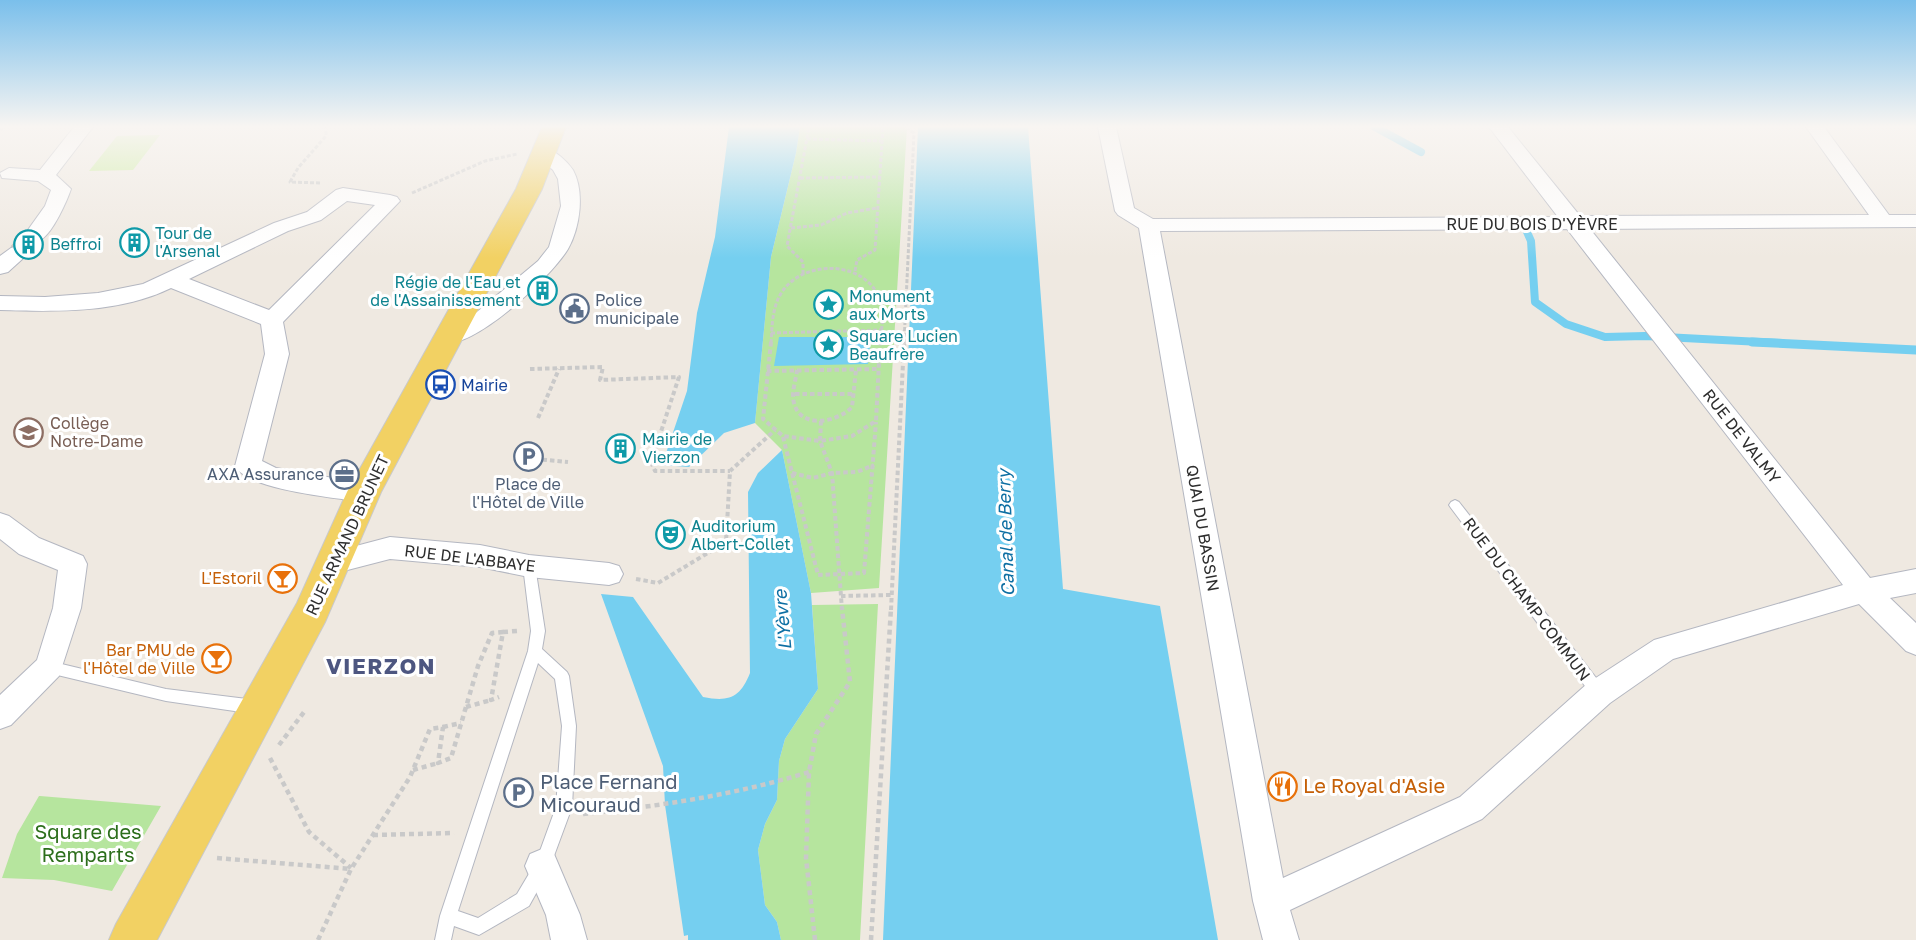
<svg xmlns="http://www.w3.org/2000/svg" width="1916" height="940" viewBox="0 0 1916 940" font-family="'Golos Text',sans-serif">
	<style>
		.green { fill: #b6e59e }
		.pitch { fill: #c9ec9a }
		.water { fill: #75cff0 }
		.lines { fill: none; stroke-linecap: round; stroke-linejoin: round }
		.stream-far1 { stroke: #75cff0; stroke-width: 8 }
		.stream { stroke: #75cff0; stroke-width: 9 }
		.street-tunnel { stroke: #c8c4bd; stroke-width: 20; stroke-dasharray: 20 10; stroke-linecap: butt }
		.lane-casing { stroke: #b4b7c1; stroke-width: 2 }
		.street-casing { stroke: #b4b7c1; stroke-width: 2 }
		.primary-casing { stroke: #c9c9c9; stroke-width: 2 }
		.path-far2 { stroke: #c9c9c9; stroke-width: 3; stroke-dasharray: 4 2; stroke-linecap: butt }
		.path-far1 { stroke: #c9c9c9; stroke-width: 4; stroke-dasharray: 4.5 3; stroke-linecap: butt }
		.path { stroke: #c9c9c9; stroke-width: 4.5; stroke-dasharray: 5 4; stroke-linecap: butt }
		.lane { fill: #fff; fill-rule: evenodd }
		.street { fill: #fff; fill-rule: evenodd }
		.primary { fill: #f2d163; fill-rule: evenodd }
		.labels { text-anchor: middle; stroke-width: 6; stroke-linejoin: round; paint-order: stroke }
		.street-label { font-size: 16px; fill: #2e2e2e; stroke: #fff }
		.culture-label { font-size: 16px; fill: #0d838f; stroke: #fff; text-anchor: start }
		.service-label { font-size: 16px; fill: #4e5e75; stroke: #fff; text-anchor: start }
		.transit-label { font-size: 16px; fill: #164399; stroke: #fff; text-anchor: start }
		.education-label { font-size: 16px; fill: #785e54; stroke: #fff; text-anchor: start }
		.food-label { font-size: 16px; fill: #c56008; stroke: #fff; text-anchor: end }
		.water-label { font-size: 18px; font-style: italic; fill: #0d6fa3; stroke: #fff }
		.near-service-label { font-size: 20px; fill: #4e5e75; stroke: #fff; text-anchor: start }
		.near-food-label { font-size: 20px; fill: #c56008; stroke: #fff; text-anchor: start }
		.near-park-label { font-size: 20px; fill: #2c6e1b; stroke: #fff }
		.district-label { font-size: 22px; font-weight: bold; letter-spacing: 1.5px; fill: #4d5680; stroke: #fff }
	</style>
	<rect width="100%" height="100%" fill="#efe9e1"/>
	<g class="green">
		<polygon points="800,127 907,127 879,588 811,593 782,450 755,423 771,257 796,153"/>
		<polygon points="878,604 860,940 781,940 777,922 765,905 758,850 765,824 777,800 779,761 785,739 818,689 812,605"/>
		<polygon points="39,796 40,796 161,806 112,891 54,880 2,878 17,834"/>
	</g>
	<polygon class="pitch" points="160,135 133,170 89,171 117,136"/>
	<g class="water">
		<polygon points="729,127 800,127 796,153 771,257 755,423 724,433 689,467 662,465 687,391 697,313 715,237"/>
		<polygon points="918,127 1028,127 1063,589 1160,606 1218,940 883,940"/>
		<polygon points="779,337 871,337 868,364 774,366"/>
		<path d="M782,450L811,593L818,689L785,739L779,761L777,800L765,824L758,850L765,905L777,922L781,940H688V935L684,936L665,805L663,766L601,594L633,597L703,697C729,702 740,698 750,673L748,492L758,473Z"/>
	</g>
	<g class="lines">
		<g class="stream-far1">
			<polyline points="1375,127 1421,152"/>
			<polyline points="1527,232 1531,241 1535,302 1566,324 1605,337 1645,336 1782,343"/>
		</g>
		<polyline class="stream" points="1752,342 1916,350"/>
		<polyline class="street-tunnel" points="18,253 35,234"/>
		<defs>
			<g id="lane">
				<polygon points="1455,500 1459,502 1604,688 1606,693 1604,698 1599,699 1594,698 1451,508 1449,505 1451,502"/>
				<path d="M529,561L534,562L535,566L545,631L542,649L567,672L569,676L576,726L572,807L548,872L529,906L479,935L454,926L451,940H435L440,916L528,651L531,631L523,566L524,562ZM538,663L555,679L562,726L556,807L536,862L517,894L478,918L458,911Z"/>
				<polygon points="49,661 166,689 255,700 260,702 262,707 260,712 255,714 166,701 49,673 44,671 42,667 44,663"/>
			</g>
			<g id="street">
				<path d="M74,127H93L56,175L71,189C67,201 53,232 42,239C38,241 32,240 28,239L25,234L45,206L51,190L38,181L2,178L0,173L9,168L40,170Z"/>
				<path d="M1098,127H1116L1134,208L1153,219L1558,217L1489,127H1508L1580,216L1869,215L1806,127H1824L1889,215H1916V227L1590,229L1870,578L1916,569V593L1890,598L1916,623V655L1906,651L1859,604L1673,659L1610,703L1482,819L1290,910L1299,940H1263L1253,901L1139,228L1118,215L1115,211ZM1567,229L1843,585L1654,640L1588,683L1460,797L1283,878L1160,231Z"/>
				<path d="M545,148C556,151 567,161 573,170C585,192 580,228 568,249C552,276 472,352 440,343L437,337L440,331L465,322L538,261L549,247L561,206L558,179L553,170L535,154L538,150Z"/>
				<path d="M343,188L390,195L397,197L400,201L283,322L289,354L262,461L276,468L373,485L377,492L373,499L364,502C336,498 248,490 235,466L265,354L261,324L171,288C120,313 56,312 0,310V296L45,297L98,293L143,284L274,223L307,212L336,190ZM347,201L375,205L269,310L189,279L288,231L321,220Z"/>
				<polygon points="18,246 25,248 29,253 8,272 0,274 0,256 11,248"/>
				<polygon points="0,513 9,516 39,538 83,556 87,564 81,608 59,676 11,725 0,729 0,695 37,660 53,608 58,570 19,554 0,539"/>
				<polygon points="390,537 480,545 529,555 609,563 619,566 623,574 619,582 609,585 529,577 480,567 390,559 332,574 322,571 318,563 322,555"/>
				<polygon points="542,849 554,854 580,915 587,940 551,940 546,915 525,866 530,854"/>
			</g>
			<polygon id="primary" points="542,127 566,127 542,189 381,492 325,622 157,940 109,940 116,924 297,603 347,492 516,189"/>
		</defs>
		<use href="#lane" class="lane-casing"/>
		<use href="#street" class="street-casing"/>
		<use href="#primary" class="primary-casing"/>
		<g class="path-far2">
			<polyline points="0,130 3,127"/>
			<polyline points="807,139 882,141"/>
			<polyline points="800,178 880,177"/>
			<polyline points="320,183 290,182 298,168 326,136 326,127"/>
			<polyline points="412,193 485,161 517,154"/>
			<polyline points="791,228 821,225 847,213 877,208"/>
			<polyline points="855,271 857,260 875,250 883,127"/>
			<polyline points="803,274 803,262 787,246 809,127"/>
			<polyline points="771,333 881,330"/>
			<path d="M771,343C772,328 772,311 779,297C799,257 871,258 882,306C884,317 881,332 880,343"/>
			<polyline points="904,343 914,133 905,127"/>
		</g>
		<g class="path-far1">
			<polyline points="771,342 763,419 783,436 820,441 852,436 876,421 880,342"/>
			<polyline points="530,369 603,367 600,380 679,377 651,462 655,471 730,471"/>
			<path d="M797,370C796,380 791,393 794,403C801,430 838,422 852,407L856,370"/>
			<polyline points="767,371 878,369"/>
			<polyline points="795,394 855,394"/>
			<polyline points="538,418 559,369"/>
			<polyline points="821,421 820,441 832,473 842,610"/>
			<polyline points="783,437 818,575 864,573 876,422"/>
			<polyline points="535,459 568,462"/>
			<polyline points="792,473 813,478 832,473 857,472 874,465"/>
			<polyline points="636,579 658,583 726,542 730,471 775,430"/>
			<polyline points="841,596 892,595"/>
			<polyline points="891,610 904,342"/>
		</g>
		<g class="path">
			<polyline points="503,632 517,631"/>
			<polyline points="466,707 491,700"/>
			<polyline points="443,727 461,723"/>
			<polyline points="279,745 304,712"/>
			<polyline points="270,758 309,832 351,868"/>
			<polyline points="413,770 438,763"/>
			<path d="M583,814C660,806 735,795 809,772"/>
			<polyline points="373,835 454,833"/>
			<polyline points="217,858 351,869"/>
			<polyline points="318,940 351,869 410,777 430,729 443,727 438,763 451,758 478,666 492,633 503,632 491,700 499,697"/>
			<polyline points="815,940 806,858 809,772 816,734 850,682 842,608"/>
			<polyline points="871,940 891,608"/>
		</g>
		<use href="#lane" class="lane"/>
		<use href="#street" class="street"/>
		<use href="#primary" class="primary"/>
	</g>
	<linearGradient id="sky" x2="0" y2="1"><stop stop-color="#7abfeb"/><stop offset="0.49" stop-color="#f8f5f2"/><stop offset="1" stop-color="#f8f5f2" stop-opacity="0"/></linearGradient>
	<rect width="1916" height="258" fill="url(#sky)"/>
	<defs>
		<symbol id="building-ring" viewBox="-11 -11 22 22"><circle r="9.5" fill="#fff" stroke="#0f9aa8" stroke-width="1.5"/><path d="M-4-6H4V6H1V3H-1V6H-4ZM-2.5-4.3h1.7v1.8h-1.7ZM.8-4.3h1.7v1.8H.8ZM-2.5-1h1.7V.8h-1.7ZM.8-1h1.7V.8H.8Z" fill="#0f9aa8"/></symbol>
		<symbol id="sight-ring" viewBox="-11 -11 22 22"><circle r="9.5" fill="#fff" stroke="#0f9aa8" stroke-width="1.5"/><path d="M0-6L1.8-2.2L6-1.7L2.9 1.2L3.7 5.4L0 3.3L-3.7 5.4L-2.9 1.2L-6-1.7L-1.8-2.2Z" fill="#0f9aa8"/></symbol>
		<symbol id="civic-ring" viewBox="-11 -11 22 22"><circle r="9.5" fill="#fff" stroke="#5c6f8a" stroke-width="1.5"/><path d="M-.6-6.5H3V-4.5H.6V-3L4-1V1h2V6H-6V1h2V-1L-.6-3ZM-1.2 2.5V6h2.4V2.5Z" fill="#5c6f8a"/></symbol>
		<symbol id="bus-ring" viewBox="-11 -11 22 22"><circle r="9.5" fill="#fff" stroke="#1a4fb4" stroke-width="1.5"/><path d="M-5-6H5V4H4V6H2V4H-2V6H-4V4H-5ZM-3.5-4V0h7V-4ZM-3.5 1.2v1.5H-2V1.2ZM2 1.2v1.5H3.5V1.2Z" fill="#1a4fb4"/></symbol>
		<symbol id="school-ring" viewBox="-11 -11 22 22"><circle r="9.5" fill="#fff" stroke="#8d6e63" stroke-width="1.5"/><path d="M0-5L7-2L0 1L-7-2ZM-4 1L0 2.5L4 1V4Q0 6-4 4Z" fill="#8d6e63"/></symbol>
		<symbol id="parking-ring" viewBox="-11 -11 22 22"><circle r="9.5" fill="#fff" stroke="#5c6f8a" stroke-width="1.5"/><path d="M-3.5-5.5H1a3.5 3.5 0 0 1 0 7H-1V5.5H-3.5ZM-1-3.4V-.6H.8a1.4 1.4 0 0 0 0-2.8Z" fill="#5c6f8a"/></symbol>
		<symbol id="office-ring" viewBox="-11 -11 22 22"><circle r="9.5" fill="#fff" stroke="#5c6f8a" stroke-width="1.5"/><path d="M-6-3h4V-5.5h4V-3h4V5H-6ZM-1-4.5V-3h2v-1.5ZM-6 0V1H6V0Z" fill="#5c6f8a"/></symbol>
		<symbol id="theatre-ring" viewBox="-11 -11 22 22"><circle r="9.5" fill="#fff" stroke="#0f9aa8" stroke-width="1.5"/><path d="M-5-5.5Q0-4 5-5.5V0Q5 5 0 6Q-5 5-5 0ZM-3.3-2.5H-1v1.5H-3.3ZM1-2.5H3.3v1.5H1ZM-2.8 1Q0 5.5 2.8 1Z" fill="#0f9aa8"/></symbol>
		<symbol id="bar-ring" viewBox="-11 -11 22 22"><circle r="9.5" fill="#fff" stroke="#e8710a" stroke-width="1.5"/><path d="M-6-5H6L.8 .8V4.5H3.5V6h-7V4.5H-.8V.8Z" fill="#e8710a"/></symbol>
		<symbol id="restaurant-ring" viewBox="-11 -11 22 22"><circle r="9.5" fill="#fff" stroke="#e8710a" stroke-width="1.5"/><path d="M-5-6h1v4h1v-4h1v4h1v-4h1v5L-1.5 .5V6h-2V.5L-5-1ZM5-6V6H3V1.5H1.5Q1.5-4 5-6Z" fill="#e8710a"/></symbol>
	</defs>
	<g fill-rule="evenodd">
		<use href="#building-ring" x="118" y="226" width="33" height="33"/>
		<use href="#building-ring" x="12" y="228" width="33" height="33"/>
		<use href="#building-ring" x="526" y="274" width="33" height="33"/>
		<use href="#sight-ring" x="812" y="288" width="33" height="33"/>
		<use href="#civic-ring" x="558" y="292" width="33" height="33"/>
		<use href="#sight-ring" x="812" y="328" width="33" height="33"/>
		<use href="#bus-ring" x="424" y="368" width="33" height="33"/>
		<use href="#school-ring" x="12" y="416" width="33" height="33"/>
		<use href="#building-ring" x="604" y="432" width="33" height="33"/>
		<use href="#parking-ring" x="512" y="440" width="33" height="33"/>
		<use href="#office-ring" x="328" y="458" width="33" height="33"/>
		<use href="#theatre-ring" x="654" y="518" width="33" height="33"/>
		<use href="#bar-ring" x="266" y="562" width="33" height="33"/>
		<use href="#bar-ring" x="200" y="642" width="33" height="33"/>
		<use href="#restaurant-ring" x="1266" y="770" width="33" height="33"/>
		<use href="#parking-ring" x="502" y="776" width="33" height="33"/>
	</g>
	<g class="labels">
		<g class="street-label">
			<text x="1532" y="230">RUE DU BOIS D'YÈVRE</text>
			<text transform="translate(1742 436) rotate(52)" y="6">RUE DE VALMY</text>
			<text transform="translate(1203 528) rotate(80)" y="6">QUAI DU BASSIN</text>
			<text transform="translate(347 535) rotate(-65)" y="6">RUE ARMAND BRUNET</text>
			<text transform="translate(470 558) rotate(7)" y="6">RUE DE L'ABBAYE</text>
			<text transform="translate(1527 599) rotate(53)" y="6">RUE DU CHAMP COMMUN</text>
		</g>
		<g class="culture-label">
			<text x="155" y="239">Tour de<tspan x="155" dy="18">l'Arsenal</tspan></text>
			<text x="50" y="250">Beffroi</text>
			<text x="521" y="288" text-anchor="end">Régie de l'Eau et<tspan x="521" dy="18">de l'Assainissement</tspan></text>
			<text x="849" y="302">Monument<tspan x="849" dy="18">aux Morts</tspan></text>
			<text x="849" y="342">Square Lucien<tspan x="849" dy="18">Beaufrère</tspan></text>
			<text x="642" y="445">Mairie de<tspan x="642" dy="18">Vierzon</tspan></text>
			<text x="691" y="532">Auditorium<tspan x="691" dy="18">Albert-Collet</tspan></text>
		</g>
		<g class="service-label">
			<text x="595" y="306">Police<tspan x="595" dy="18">municipale</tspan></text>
			<text x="324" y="480" text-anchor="end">AXA Assurance</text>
			<text x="528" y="490" text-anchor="middle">Place de<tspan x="528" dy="18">l'Hôtel de Ville</tspan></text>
		</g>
		<g class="transit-label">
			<text x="461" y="391">Mairie</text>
		</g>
		<g class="education-label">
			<text x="50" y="429">Collège<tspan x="50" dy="18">Notre-Dame</tspan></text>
		</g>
		<g class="food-label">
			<text x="262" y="584">L'Estoril</text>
			<text x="195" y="656">Bar PMU de<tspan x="195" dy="18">l'Hôtel de Ville</tspan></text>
		</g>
		<g class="water-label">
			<text transform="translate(1006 533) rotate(-92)" y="6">Canal de Berry</text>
			<text transform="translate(783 620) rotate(-95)" y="6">L'Yèvre</text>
		</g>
		<g class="near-service-label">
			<text x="540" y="789">Place Fernand<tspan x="540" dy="23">Micouraud</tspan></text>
		</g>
		<g class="near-food-label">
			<text x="1303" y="793">Le Royal d'Asie</text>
		</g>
		<g class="near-park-label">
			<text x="88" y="839">Square des<tspan x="88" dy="23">Remparts</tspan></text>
		</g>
		<g class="district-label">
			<text x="381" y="674">VIERZON</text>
		</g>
	</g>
</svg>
